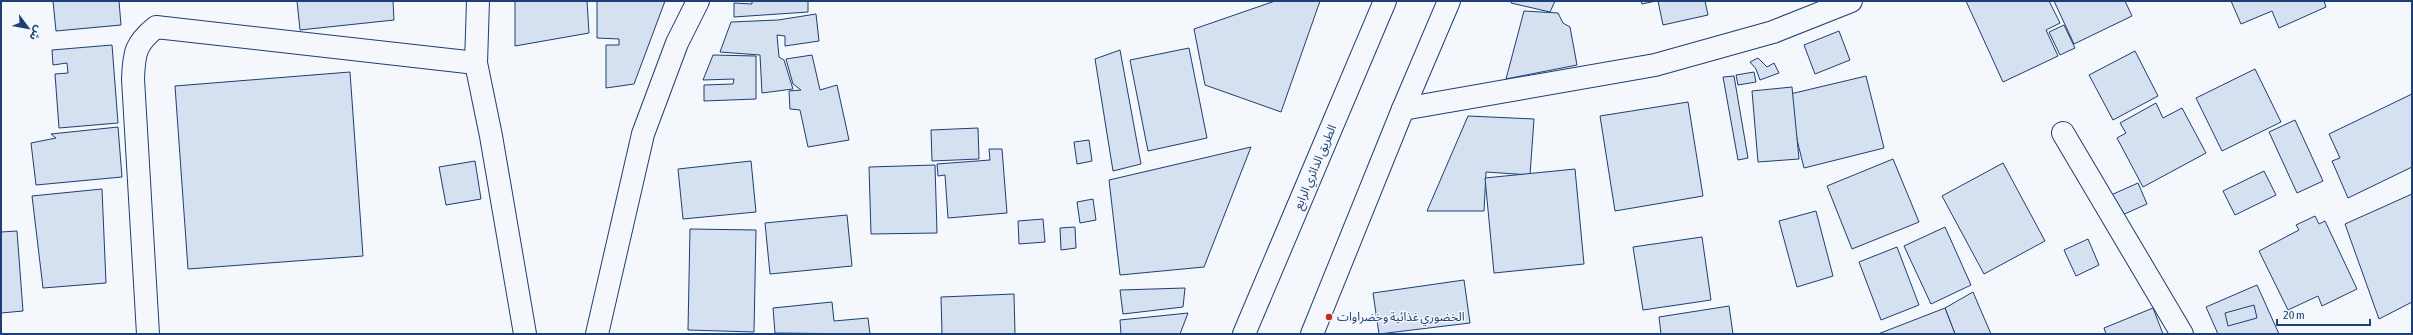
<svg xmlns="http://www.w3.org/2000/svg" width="2413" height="335" viewBox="0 0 2413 335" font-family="'Asap Condensed','Noto Sans Arabic',sans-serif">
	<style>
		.building { fill: #d5e0f0; stroke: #1d3f73 }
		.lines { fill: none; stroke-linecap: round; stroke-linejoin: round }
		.minor-casing { stroke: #1d3f73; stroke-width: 24 }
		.major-casing { stroke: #1d3f73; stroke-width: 24 }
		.minor { stroke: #f4f7fb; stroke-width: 22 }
		.major { stroke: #f4f7fb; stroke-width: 22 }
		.poi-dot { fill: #c62828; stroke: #f4f7fb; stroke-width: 1.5 }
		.labels { text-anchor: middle; stroke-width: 3; stroke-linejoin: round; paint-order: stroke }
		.street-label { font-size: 12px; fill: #1d3f73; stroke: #f4f7fb }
		.poi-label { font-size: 12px; fill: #1d3f73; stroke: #f4f7fb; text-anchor: start }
	</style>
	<rect width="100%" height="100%" fill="#f4f7fb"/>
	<g class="building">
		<polygon points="53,1 119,1 121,25 56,31"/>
		<polygon points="297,1 393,1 394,20 300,30"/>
		<polygon points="515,1 587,1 589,33 515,46"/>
		<polygon points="597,1 665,1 634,84 606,88 606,45 619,45 619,39 597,38"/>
		<polygon points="752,1 808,1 808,12 734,17 734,3 752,4"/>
		<polygon points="1275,1 1320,1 1281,112 1205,85 1194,29"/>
		<polygon points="1512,1 1555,1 1550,12 1511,3"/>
		<polygon points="1641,1 1656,1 1642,4"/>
		<polygon points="1658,1 1705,1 1708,15 1663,25"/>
		<polygon points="1966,1 2049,1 2060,23 2046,30 2058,56 2003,82"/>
		<polygon points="2054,1 2125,1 2132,16 2074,44"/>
		<polygon points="2231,1 2324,1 2326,7 2279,28 2272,11 2241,24"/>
		<polygon points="1524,11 1558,13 1563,23 1570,27 1577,65 1506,79"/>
		<polygon points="816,14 819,41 785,46 785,36 777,35 779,57 784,60 793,89 762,93 760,55 720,52 731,22 778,20"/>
		<polygon points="2064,25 2075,48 2060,55 2049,32"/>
		<polygon points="1839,31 1850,60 1815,74 1804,45"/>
		<polygon points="112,45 118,123 59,128 55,74 68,73 67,63 53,65 52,50"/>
		<polygon points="1189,48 1207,138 1148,151 1130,60"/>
		<polygon points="1120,50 1141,164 1113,171 1095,59"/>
		<polygon points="2135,51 2158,96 2113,120 2089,75"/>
		<polygon points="713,55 756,56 756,99 704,101 704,85 733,84 734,79 703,80"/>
		<polygon points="812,55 820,90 837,85 849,140 808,147 800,110 790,109 789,91 801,90 793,84 786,59"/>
		<polygon points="1758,58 1767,67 1774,63 1779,73 1760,80 1756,69 1750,62"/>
		<polygon points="2255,69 2281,122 2222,151 2196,98"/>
		<polygon points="350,72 363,256 188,269 175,86"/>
		<polygon points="1754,72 1756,82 1738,85 1736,75"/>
		<polygon points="1734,76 1748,158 1738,160 1723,77"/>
		<polygon points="1866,76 1884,148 1804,168 1786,95"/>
		<polygon points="1792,87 1799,159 1758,162 1752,91"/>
		<polygon points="2412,94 2412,167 2348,198 2332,161 2340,158 2329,134"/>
		<polygon points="1688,102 1703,196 1615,211 1600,116"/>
		<polygon points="2156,103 2163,118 2182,108 2206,153 2143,187 2117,138 2126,133 2120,123"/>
		<polygon points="1468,116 1534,119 1530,175 1486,172 1484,211 1427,211"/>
		<polygon points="2295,120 2323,181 2297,193 2269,132"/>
		<polygon points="118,127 122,177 36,185 31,143 56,138 51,134"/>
		<polygon points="978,128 979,159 932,161 931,130"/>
		<polygon points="1089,140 1092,161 1077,164 1074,142"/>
		<polygon points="1251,147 1204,267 1120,275 1109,180"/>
		<polygon points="989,149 1002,149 1007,213 948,218 945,175 938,176 937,164 990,160"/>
		<polygon points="1893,159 1919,222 1852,249 1827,186"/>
		<polygon points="475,161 481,199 446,205 439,167"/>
		<polygon points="751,161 756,212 683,219 678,169"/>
		<polygon points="2003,163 2045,241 1984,274 1942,196"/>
		<polygon points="935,165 937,233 871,234 869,167"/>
		<polygon points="1575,169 1584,264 1494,273 1485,178"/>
		<polygon points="2264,171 2276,195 2235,215 2223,191"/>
		<polygon points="2138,183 2147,204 2120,216 2111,195"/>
		<polygon points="102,189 106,283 43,288 32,196"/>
		<polygon points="2412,194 2412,302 2379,319 2345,224"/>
		<polygon points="1093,199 1096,220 1080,223 1077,202"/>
		<polygon points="1816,211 1833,276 1797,287 1779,221"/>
		<polygon points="847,215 852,266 770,274 765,223"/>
		<polygon points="2315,216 2319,224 2325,221 2357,289 2322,306 2318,296 2288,310 2259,251 2299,230 2296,225"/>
		<polygon points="1043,219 1045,242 1019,244 1018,221"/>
		<polygon points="1075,227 1076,248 1061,250 1060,228"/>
		<polygon points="1945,227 1971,285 1931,304 1904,246"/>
		<polygon points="690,229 756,230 754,332 688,330"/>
		<polygon points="17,231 23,311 1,313 1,232"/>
		<polygon points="1702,237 1711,300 1643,310 1633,247"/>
		<polygon points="2088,239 2099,265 2076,276 2064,250"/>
		<polygon points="1897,247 1919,305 1881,320 1859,262"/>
		<polygon points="1464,280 1470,323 1379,334 1373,293"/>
		<polygon points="2257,285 2279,334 2218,334 2206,307"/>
		<polygon points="1185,288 1183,307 1123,314 1120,290"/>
		<polygon points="1973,292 1991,334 1955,334 1945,308"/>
		<polygon points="1014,294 1015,334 942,334 941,297"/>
		<polygon points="832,302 834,321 868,318 870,334 775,333 773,308"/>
		<polygon points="2254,305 2257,318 2228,326 2225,313"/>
		<polygon points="1729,306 1733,334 1661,334 1659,317"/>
		<polygon points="1945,308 1955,334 1878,334"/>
		<polygon points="2153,308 2163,334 2106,334 2104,328"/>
		<polygon points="1188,313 1180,334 1121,334 1120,320"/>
	</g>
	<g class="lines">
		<defs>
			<g id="minor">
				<polyline points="478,1 476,63 491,136 525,334"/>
				<polyline points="1403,109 1655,65 1773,32 1851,1"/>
				<polyline points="2063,133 2182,334"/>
				<path d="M148,334L133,79C134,53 135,44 156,27L476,63"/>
				<polyline points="597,334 643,134 677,43 698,1"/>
			</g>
			<g id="major">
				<polyline points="1244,334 1385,1"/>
				<polyline points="1312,334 1403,109 1449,1"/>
			</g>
		</defs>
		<use href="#minor" class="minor-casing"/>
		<use href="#major" class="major-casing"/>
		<use href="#minor" class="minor"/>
		<use href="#major" class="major"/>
	</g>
	<circle class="poi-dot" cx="1329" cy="317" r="4"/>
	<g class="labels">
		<g class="street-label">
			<text transform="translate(1315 167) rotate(-67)" y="4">الطريق الدائري الرابع</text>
		</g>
		<g class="poi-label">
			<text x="1337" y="321">الخضوري غذائية وخضراوات</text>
		</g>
	</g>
	<rect width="2413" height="335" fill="none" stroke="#1d3f73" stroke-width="4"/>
	<g transform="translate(28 28) rotate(122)" stroke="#f4f7fb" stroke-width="3" paint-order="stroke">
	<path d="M0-3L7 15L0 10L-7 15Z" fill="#1d3f73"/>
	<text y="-6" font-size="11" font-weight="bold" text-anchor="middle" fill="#1d3f73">ش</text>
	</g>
	<path d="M2277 319v6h93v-6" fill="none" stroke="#1d3f73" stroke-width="2"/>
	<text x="2283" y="319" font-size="12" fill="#1d3f73" stroke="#f4f7fb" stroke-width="3" paint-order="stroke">20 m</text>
</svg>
